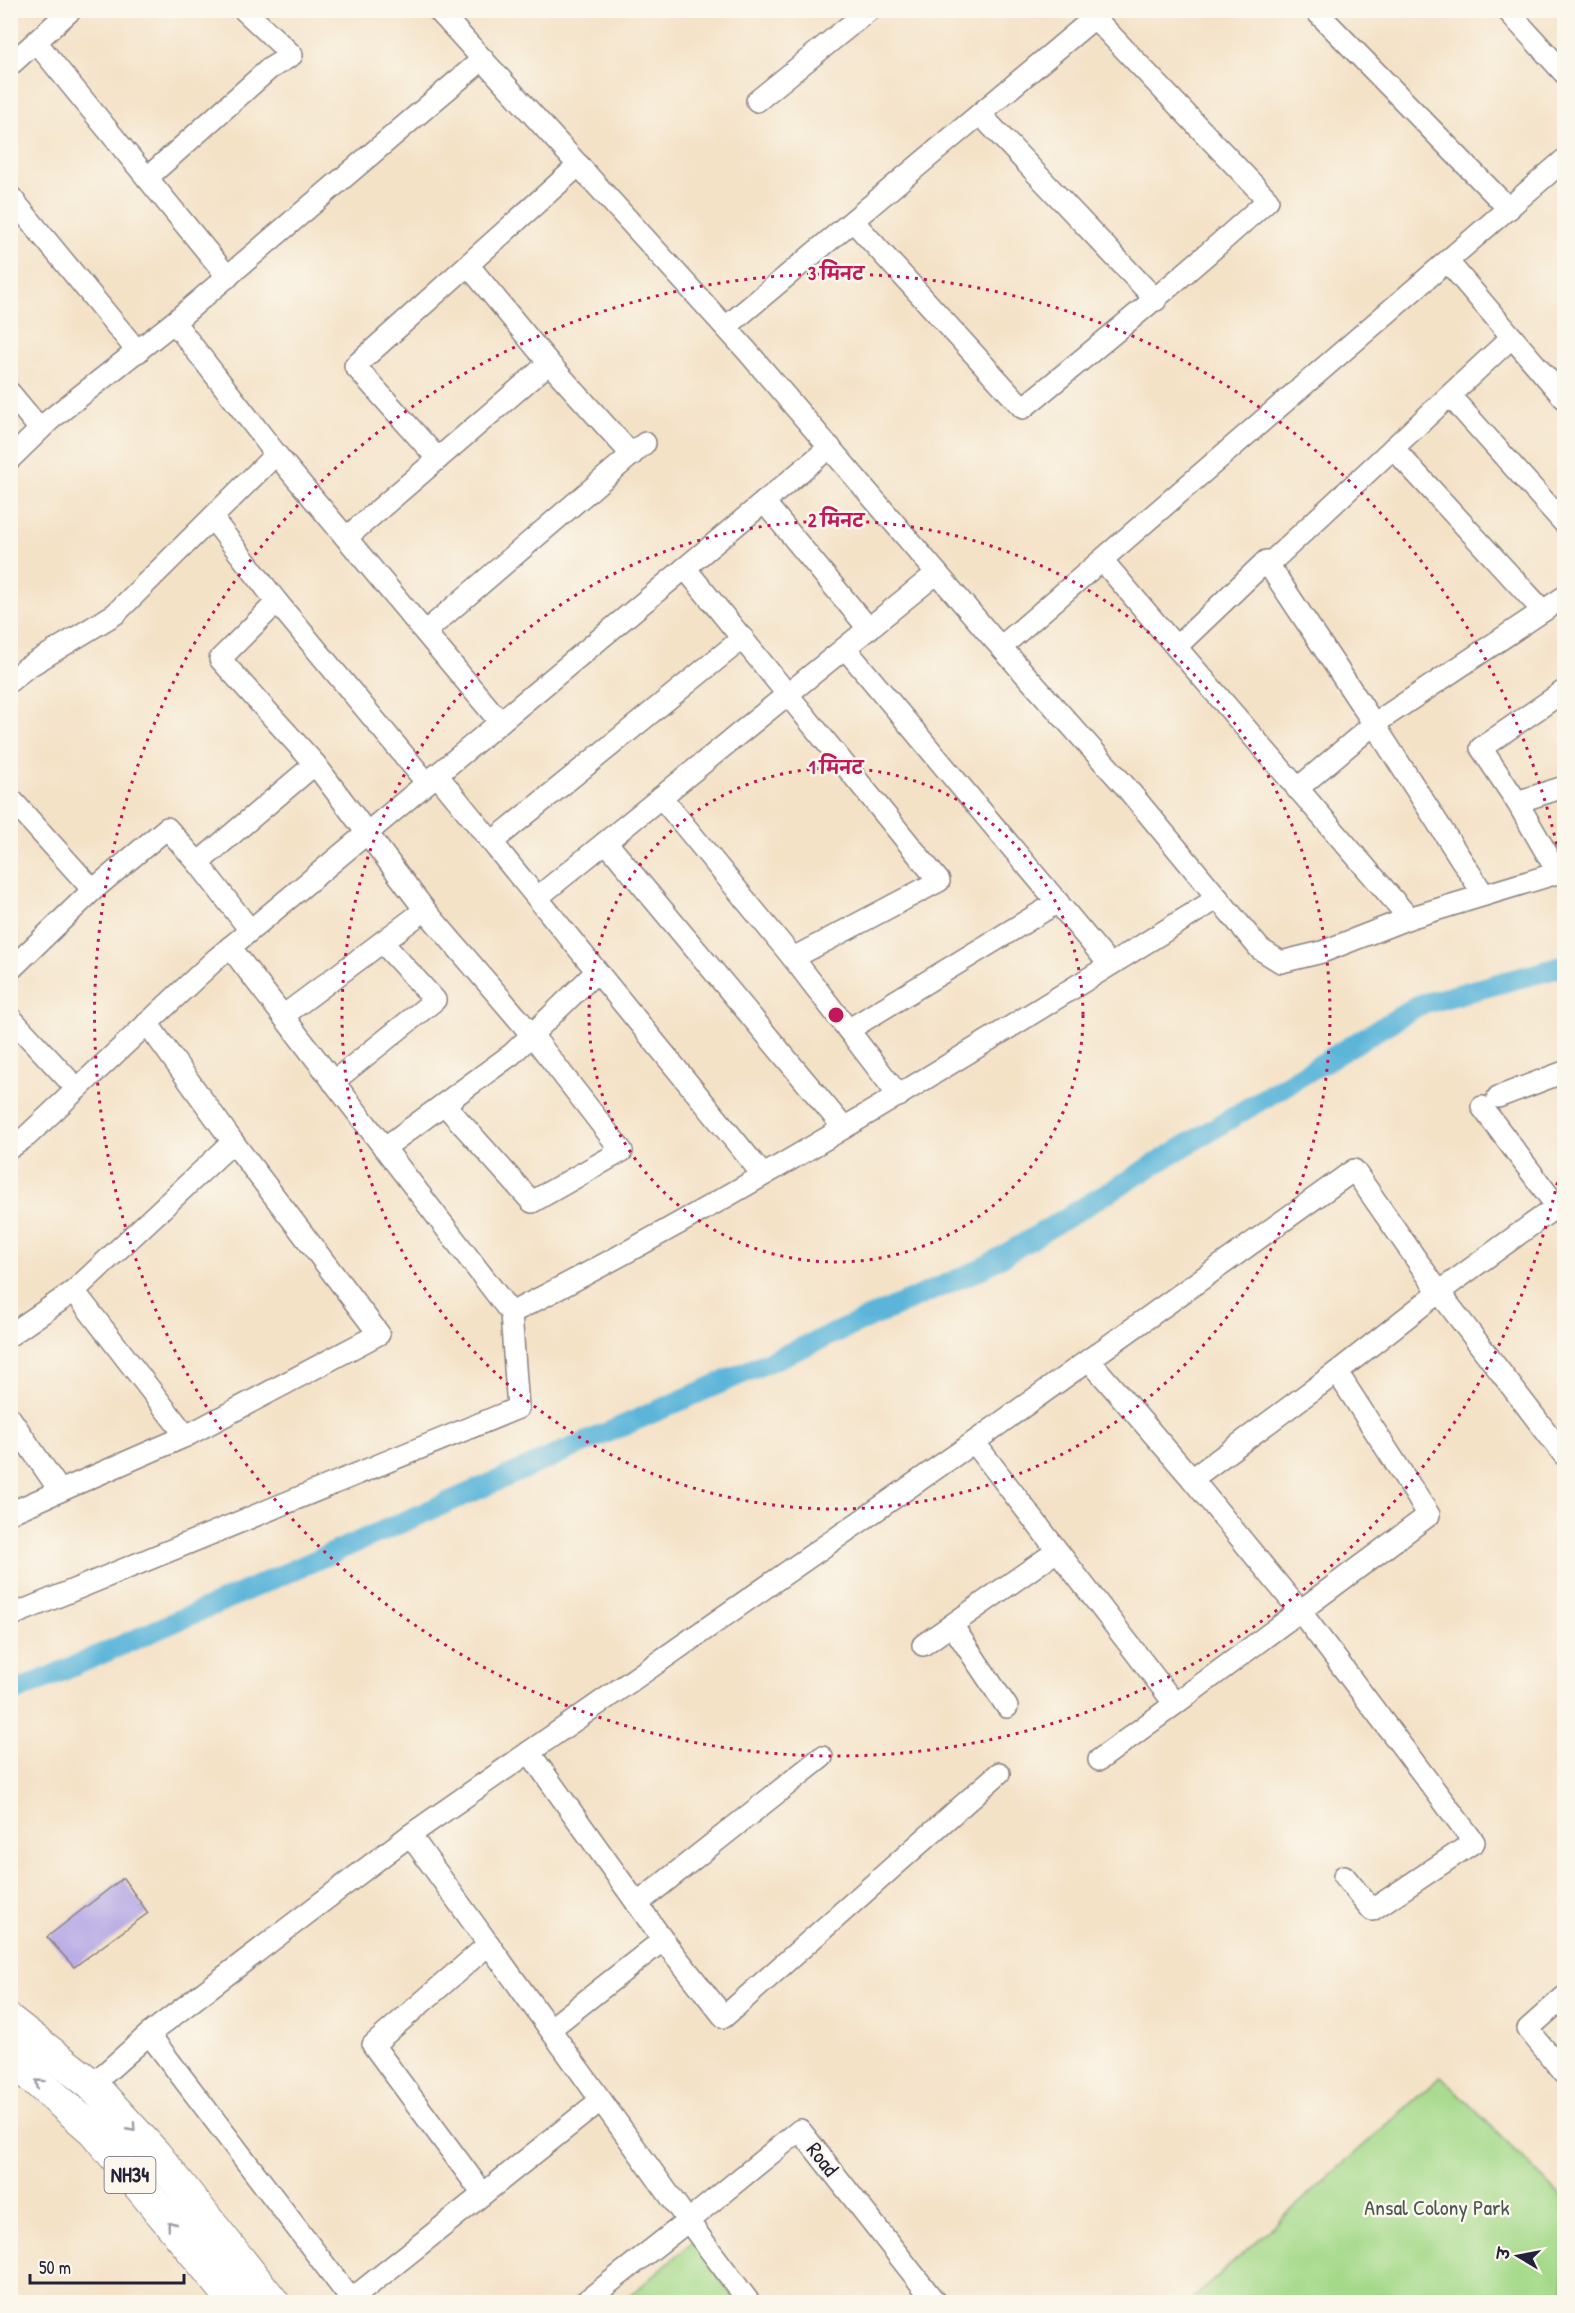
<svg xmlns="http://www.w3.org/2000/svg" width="1575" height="2313" viewBox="0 0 1575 2313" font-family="'Patrick Hand','Playpen Sans Deva',sans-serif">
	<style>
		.green { fill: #a4d989; stroke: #637e62; stroke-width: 1.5 }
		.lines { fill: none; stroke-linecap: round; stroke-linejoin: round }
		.canal { stroke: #5cb5d9; stroke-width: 21 }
		.building { fill: #b9ade5 }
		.minor-casing { stroke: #8b8281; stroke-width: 24 }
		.highway-casing { stroke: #8b8281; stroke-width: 34 }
		.minor { stroke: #fff; stroke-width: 21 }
		.highway { stroke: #fff; stroke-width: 32 }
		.oneway { stroke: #9c9ca7 }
		.ring { fill: none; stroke: #c2185b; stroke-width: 3; stroke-dasharray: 3 6 }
		.labels { text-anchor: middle; stroke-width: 5; stroke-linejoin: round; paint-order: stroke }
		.shield { fill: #fbf7ec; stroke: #636270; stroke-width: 1.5 }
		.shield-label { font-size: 21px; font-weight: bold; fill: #22223b }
		.street-label { font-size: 22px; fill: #22223b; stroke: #fbf7ec }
		.park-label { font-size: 22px; fill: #495952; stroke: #fbf7ec }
		.centre { fill: #c2185b; stroke: #fbf7ec; stroke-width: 3 }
		.ring-label { font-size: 18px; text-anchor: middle; font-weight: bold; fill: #c2185b; stroke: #fbf7ec; stroke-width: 5; stroke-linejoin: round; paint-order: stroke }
	</style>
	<rect width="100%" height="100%" fill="#fbf7ec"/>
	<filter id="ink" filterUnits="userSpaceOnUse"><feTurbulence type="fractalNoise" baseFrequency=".0167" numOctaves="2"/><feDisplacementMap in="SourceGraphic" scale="12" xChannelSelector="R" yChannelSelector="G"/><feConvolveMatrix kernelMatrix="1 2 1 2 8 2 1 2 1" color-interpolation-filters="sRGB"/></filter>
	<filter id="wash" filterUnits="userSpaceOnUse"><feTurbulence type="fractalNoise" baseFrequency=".008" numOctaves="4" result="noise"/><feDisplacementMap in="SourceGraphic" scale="24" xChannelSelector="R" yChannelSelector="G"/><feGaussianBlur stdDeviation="1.35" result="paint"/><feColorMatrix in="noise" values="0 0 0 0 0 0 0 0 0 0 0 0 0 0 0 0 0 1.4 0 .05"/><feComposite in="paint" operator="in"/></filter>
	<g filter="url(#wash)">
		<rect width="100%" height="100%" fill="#f4e2c7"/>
		<g class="green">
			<polygon points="1441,2076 1564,2199 1564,2302 1189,2302"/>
			<polygon points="693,2241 737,2302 623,2302"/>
		</g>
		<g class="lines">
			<polyline class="canal" points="10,1694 981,1269 1419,1005 1564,966"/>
		</g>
		<g id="blocks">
			<polygon class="building" points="123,1878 148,1913 74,1967 47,1937"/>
		</g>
	</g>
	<g filter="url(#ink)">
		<use href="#blocks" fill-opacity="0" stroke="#8b8281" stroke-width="1.5"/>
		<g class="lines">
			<defs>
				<g id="minor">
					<polyline points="438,10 747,351 990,635 1125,786 1260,949 1281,962 1322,952 1409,918 1564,871"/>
					<polyline points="1315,10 1509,209"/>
					<polyline points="1507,10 1564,73"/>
					<polyline points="36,42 228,277"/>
					<polyline points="10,65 71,10"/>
					<polyline points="757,101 869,10"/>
					<polyline points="980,114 1156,300"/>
					<polyline points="147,178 269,69 292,55 244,10"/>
					<polyline points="10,196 138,352"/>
					<path d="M853,221L1023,408C1106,340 1189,272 1268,200L1087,10"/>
					<polyline points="1448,262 1564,398"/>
					<polyline points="468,265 549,363 632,455"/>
					<polyline points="174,322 276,454 500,722"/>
					<polyline points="726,327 1094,18"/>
					<polyline points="10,393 40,429"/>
					<polyline points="1450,396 1564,523"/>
					<polyline points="1393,448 1543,611"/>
					<polyline points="10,459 51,419 174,322 483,59"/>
					<polyline points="438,459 355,366 579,165"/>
					<polyline points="764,502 869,629"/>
					<polyline points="212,518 277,602 220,659 315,764"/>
					<polyline points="346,538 549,363"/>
					<polyline points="1103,561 1176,647 1266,561 1374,724 1297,789"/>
					<polyline points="1268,565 1512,337"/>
					<polyline points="277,602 427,783"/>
					<polyline points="425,632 645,443"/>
					<polyline points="1001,647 1564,160"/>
					<polyline points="1176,647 1409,918"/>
					<polyline points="845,648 1110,965"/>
					<polyline points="10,681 26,668 115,614 276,454"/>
					<polyline points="1564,691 1481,748 1517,802 1564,787"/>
					<polyline points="437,775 763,1175"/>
					<polyline points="661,797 793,958 939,881 685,568"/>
					<polyline points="10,798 93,890 10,970"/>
					<polyline points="1517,802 1558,873"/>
					<polyline points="492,842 743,638"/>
					<polyline points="606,842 844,1128"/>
					<polyline points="93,890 167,828 198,863"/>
					<polyline points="1484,895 1374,724 1564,597"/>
					<polyline points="538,897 937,573"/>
					<polyline points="250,930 198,863 315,764 425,910 532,1035 622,1151 532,1202 444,1104"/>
					<path d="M230,947L511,1313C755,1189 986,1042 1218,898"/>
					<polyline points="793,958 899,1096"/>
					<polyline points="283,1016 425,910"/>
					<polyline points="10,1017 77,1089"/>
					<polyline points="848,1030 1058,902"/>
					<polyline points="333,1082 435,1000 382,942"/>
					<polyline points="1498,1097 1564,1072"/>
					<polyline points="1482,1107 1564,1216"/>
					<polyline points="10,1148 27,1136 216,959 830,447"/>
					<polyline points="384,1148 512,1054 597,971"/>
					<polyline points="1564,1201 1439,1292 1564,1455"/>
					<polyline points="74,1291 186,1436 379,1334 233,1142 147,1023"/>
					<polyline points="10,1335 74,1291 233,1142"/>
					<polyline points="1089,1360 1192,1479 1337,1372 1429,1515 1175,1704"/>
					<polyline points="10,1418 60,1491 186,1436"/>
					<polyline points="974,1442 1175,1704 1099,1760"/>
					<polyline points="1192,1479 1300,1611 1474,1842 1372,1910 1344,1876"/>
					<polyline points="10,1510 12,1512 60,1491"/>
					<polyline points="10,1616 518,1408 511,1313"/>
					<polyline points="952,1625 1007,1707"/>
					<polyline points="923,1645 1057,1551"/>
					<polyline points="529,1752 663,1940 550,2029"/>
					<polyline points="410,1835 688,2221 585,2302"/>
					<polyline points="637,1904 822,1757"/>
					<polyline points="663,1940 724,2017 999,1773"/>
					<polyline points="1564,1997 1528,2029 1564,2073"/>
					<polyline points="149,2034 353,2302"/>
					<polyline points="92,2085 149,2034 410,1835 974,1442 1354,1170 1439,1292 1337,1372"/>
					<polyline points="483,2194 373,2045 489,1944"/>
					<polyline points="348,2302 601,2100"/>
					<polyline points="749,2302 688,2221 800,2130 935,2302"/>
				</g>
				<g id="highway">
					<polyline points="10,2021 92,2085 155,2154 273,2302"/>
					<polyline points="10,2058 94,2131 235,2302"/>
				</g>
			</defs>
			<use href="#minor" class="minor-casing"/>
			<use href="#highway" class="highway-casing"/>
			<use href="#minor" class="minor"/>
			<use href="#highway" class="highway"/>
		</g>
		<defs><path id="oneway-chevron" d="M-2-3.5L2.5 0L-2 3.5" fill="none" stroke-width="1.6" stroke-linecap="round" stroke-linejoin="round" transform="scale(1.5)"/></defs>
		<g class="oneway">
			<use href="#oneway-chevron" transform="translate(39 2083) rotate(-139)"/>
			<use href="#oneway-chevron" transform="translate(132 2128) rotate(48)"/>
			<use href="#oneway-chevron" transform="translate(171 2225) rotate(-129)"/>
		</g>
	</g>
	<g class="ring">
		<circle cx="836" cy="1015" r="247"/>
		<circle cx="836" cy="1015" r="494"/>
		<path d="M1563 1156A741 741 0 1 1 1563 874"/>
	</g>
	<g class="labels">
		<rect class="shield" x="104.5" y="2157" width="51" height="36" rx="4.5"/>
		<g class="shield-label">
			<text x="130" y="2182">NH34</text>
		</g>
		<g class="street-label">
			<text transform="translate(823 2159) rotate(52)" y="8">Road</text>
		</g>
		<g class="park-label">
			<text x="1437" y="2215">Ansal Colony Park</text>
		</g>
	</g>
	<circle cx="836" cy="1015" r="9" class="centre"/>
	<g class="ring-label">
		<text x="836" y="280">3 मिनट</text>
		<text x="836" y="527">2 मिनट</text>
		<text x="836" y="774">1 मिनट</text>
	</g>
	<rect width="1575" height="2313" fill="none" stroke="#fbf7ec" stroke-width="36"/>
	<g transform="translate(1518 2256) rotate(280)" stroke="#fbf7ec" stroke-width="4.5" paint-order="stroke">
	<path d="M0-4.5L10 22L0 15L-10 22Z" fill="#22223b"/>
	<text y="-9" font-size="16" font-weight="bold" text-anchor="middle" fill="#22223b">उ</text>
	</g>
	<path d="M30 2274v9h154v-9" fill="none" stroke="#22223b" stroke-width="3"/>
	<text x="39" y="2274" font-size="18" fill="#22223b" stroke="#fbf7ec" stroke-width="4.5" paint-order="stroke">50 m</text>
</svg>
